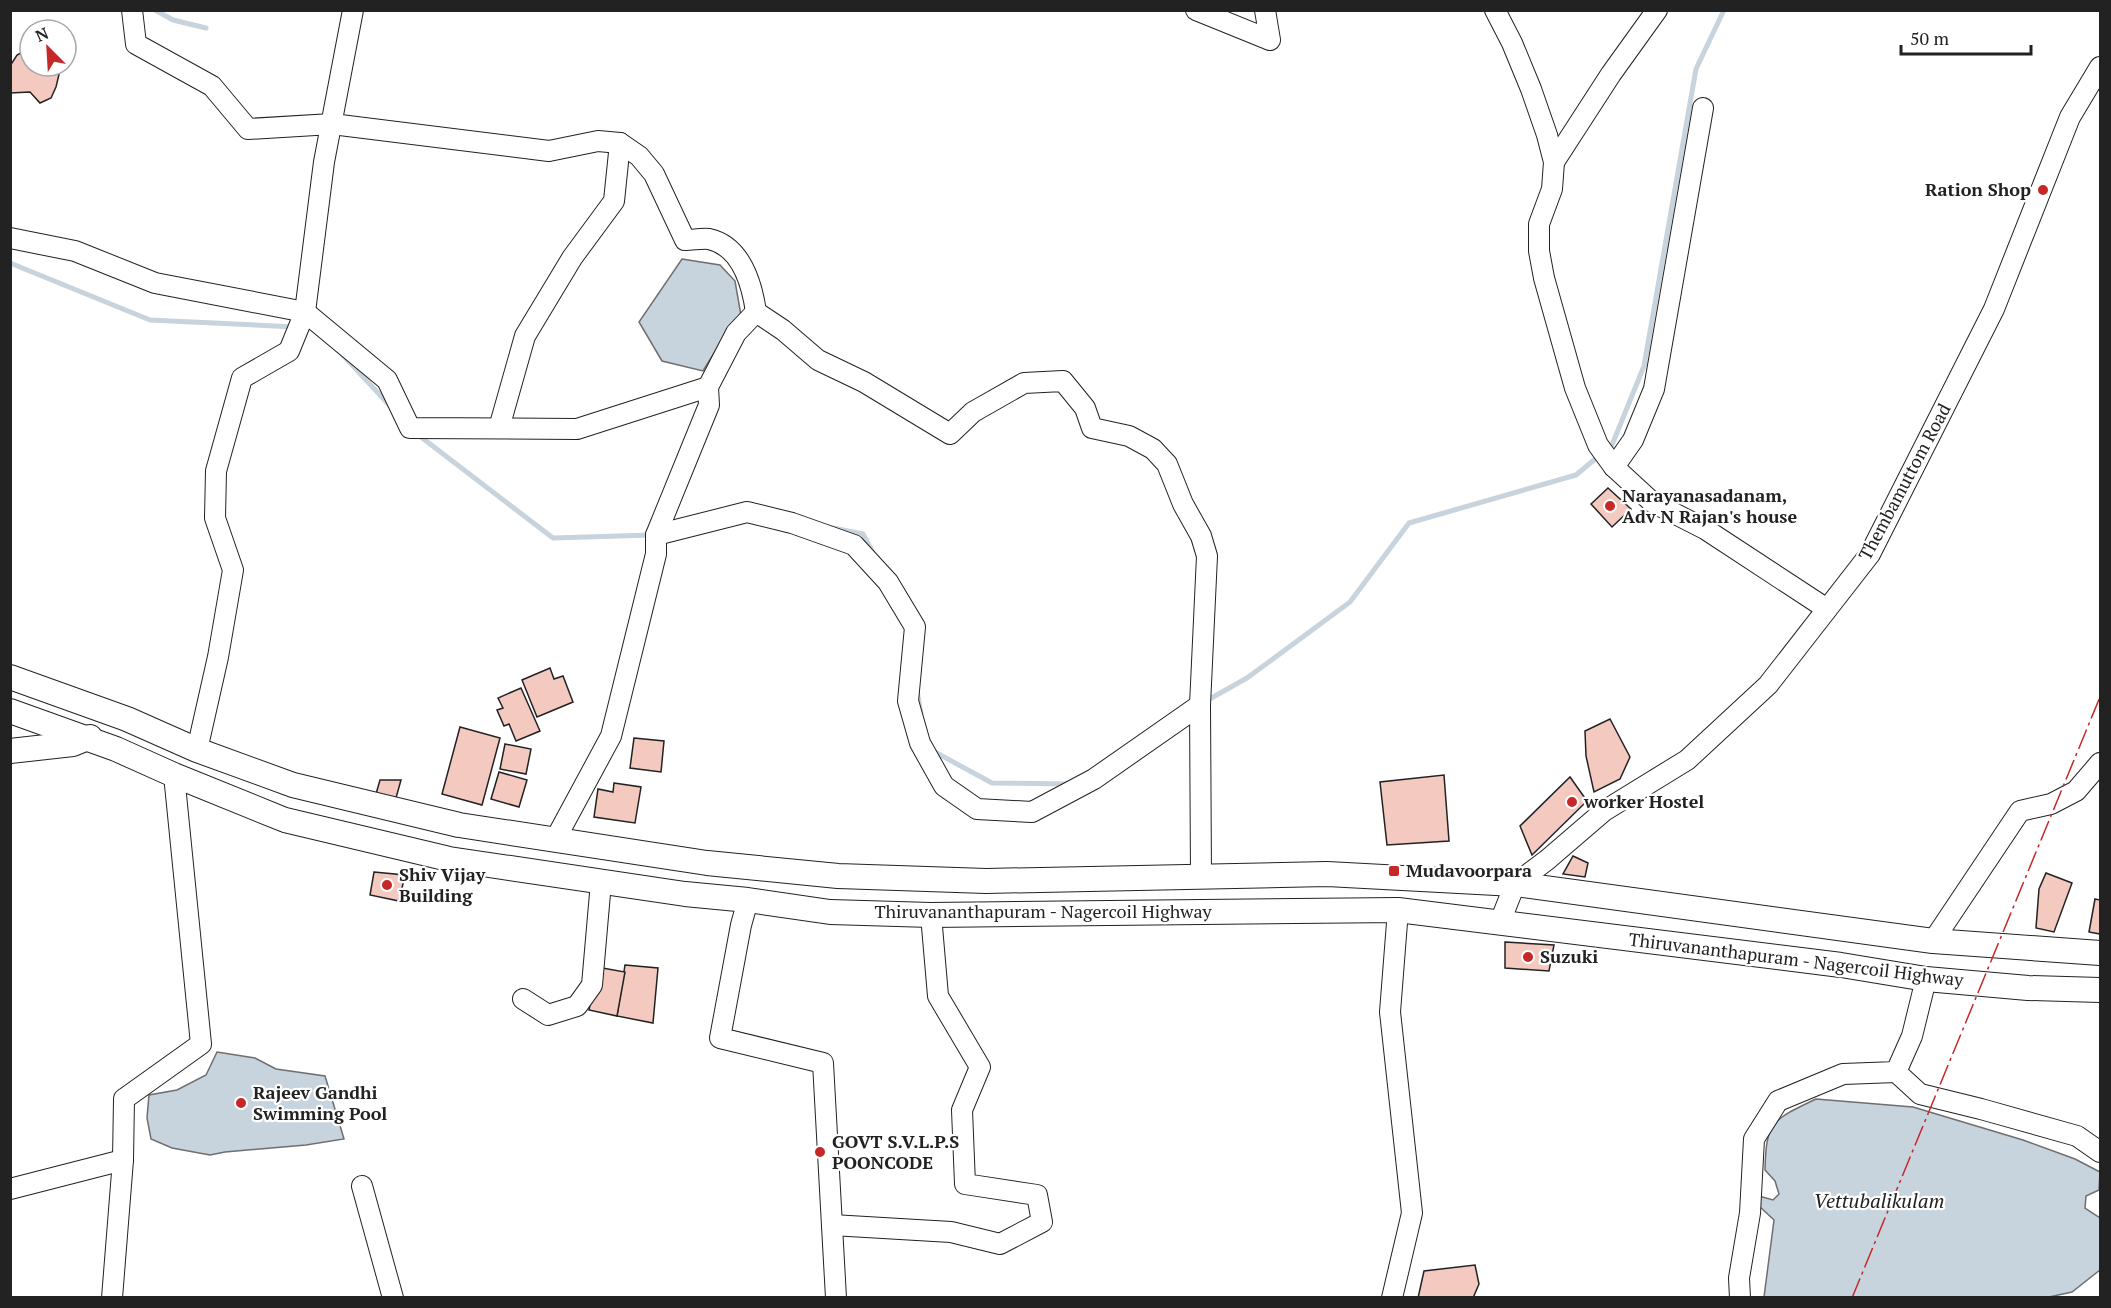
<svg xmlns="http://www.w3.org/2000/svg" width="2111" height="1308" viewBox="0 0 2111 1308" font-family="'PT Serif',serif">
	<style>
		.water { fill: #c7d3dd; stroke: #6f6f6f; stroke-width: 1.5 }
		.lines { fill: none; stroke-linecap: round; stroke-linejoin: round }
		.stream { stroke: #c7d3dd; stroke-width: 5 }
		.building { fill: #f3c9c0; stroke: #222; stroke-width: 1.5 }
		.minor-casing { stroke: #222; stroke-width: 22 }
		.major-casing { stroke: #222; stroke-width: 26 }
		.minor { stroke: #fff; stroke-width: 20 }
		.major { stroke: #fff; stroke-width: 24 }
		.power { stroke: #c62828; stroke-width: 1.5; stroke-dasharray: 21 4.5 3 4.5; stroke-linecap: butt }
		.poi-dot { fill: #c62828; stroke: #fff; stroke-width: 2 }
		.labels { text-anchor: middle; stroke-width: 4.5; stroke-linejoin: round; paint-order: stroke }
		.poi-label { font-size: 18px; font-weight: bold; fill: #222; stroke: #fff; text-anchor: start }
		.street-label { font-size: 18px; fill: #222; stroke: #fff }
		.water-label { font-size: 20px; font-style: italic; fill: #222; stroke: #fff }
	</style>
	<rect width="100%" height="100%" fill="#fff"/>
	<g class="water">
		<polygon points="682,259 720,265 735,281 742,321 719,345 703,371 662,361 639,322"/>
		<polygon points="217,1052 255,1058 276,1069 325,1076 344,1139 306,1145 225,1152 210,1155 172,1148 151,1139 147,1118 149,1095 177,1090 206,1075"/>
		<path d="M1816,1099L1913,1107L2023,1140L2075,1159L2100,1172L2099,1190L2086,1196L2085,1208L2100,1218V1270L2072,1292L2049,1297H1764L1774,1220L1759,1206V1196L1773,1200L1779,1194L1775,1181L1765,1170C1766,1120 1773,1120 1816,1099Z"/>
	</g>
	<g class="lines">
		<g class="stream">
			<polyline points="155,10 173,20 206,28"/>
			<polyline points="10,263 150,320 295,327"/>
			<polyline points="341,353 392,408"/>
			<polyline points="417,434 553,538 652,535"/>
			<polyline points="828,527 863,534 874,555"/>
			<polyline points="917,690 921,714"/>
			<polyline points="1206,701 1247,678 1350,602 1409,523 1576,475 1612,445 1644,366 1696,69 1724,10"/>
			<polyline points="933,751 992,783 1069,784"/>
		</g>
	</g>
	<g class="building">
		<polygon points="30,48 30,66 61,66 56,87 51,98 40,103 30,92 10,93 10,66 17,55"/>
		<polygon points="1608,488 1631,509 1612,527 1591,504"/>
		<polygon points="550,668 554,679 563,676 573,702 537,717 522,680"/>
		<polygon points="521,688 540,731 516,741 509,724 504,726 497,710 503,708 498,698"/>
		<polygon points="1610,719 1630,757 1620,779 1594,792 1586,756 1585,731"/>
		<polygon points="460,727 500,738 482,805 442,794"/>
		<polygon points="634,738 664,741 661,772 630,768"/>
		<polygon points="505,744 531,749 526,774 500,769"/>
		<polygon points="499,772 527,780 519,807 491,799"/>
		<polygon points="1444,775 1449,841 1387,845 1380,782"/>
		<polygon points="1570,777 1587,801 1532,855 1520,826"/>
		<polygon points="380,780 401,780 396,798 376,794"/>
		<polygon points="614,783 641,787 635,823 594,817 598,789 613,792"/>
		<polygon points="1573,856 1588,863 1585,877 1563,874"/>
		<polygon points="374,872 405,875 399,901 370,895"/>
		<polygon points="2046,873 2072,883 2054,932 2036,928 2039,889"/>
		<polygon points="2095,899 2100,900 2100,934 2089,932"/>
		<polygon points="1505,942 1554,945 1549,971 1505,968"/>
		<polygon points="625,965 658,968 653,1023 617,1016"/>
		<polygon points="597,967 625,972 617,1016 589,1010"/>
		<polygon points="1475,1265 1479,1284 1473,1298 1418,1298 1424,1271"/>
	</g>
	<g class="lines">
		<defs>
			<g id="minor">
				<path d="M132,10L136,44L212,86L248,129L332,124L549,151L598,141L620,143L639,156L654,174L685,240C693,240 702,238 709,239C741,246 752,284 756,312L783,330L818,360L864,382L950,434L973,412L1024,383L1063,381L1085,408L1092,428L1129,436L1153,449L1167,464L1183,504L1201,536L1207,556L1200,705L1201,875"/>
				<polyline points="1196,10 1270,40 1265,10"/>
				<polyline points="1495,10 1512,43 1531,89 1547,135 1554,162 1552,189 1539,224 1539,251 1544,278 1575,388 1598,445 1614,467 1652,502 1705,529 1827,609"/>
				<polyline points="1554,162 1611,74 1657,10"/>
				<polyline points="10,238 75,251 155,283 305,312 387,380 410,428 577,429 708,387"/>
				<polyline points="499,428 525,336 572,258 614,201 620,143"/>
				<polyline points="1614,467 1633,440 1654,389 1703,108"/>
				<polyline points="656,535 747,512 792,523 854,545 888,582 915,627 908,701 920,743 944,786 977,809 1032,812 1094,779 1200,705"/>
				<polyline points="197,750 218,657 233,570 215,518 216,471 242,378 289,351 305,312 324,162 353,10"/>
				<polyline points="556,838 611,736 656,554 656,535 709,405 708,387 736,333 756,312"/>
				<polyline points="748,900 741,925 720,1038 823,1063 836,1298"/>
				<polyline points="1500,922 1515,884 1547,860 1604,811 1687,760 1768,685 1870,554 1994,309 2070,117 2100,67"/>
				<polyline points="1933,941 2020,811 2051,804 2076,791 2100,763"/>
				<polyline points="523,999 548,1015 577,1006 592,985 601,882"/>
				<polyline points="1896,1072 1920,1094 1981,1109 2077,1136 2100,1152"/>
				<polyline points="362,1186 393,1298"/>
				<polyline points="10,1189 123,1160"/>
				<polyline points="832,1225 951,1232 1000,1244 1042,1222 1037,1195 965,1184 962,1110 980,1067 938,996 931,915"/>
				<polyline points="112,1298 123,1160 124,1099 201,1044 174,775"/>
				<polyline points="1392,1298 1412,1213 1390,1012 1398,910"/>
				<polyline points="1740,1298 1739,1278 1750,1213 1754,1139 1778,1101 1843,1074 1896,1072 1912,1036 1926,979"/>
			</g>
			<g id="major">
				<polyline points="10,677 127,719 197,750 293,785 459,825 707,863 838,876 986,881 1327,874 1515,884 1933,941 2100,953"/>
				<polyline points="10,711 116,749 174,775 285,820 449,859 685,894 748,900 830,912 931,915 1398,910 1841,965 1926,979 2028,988 2100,990"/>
				<polyline points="10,751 73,744 90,737"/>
			</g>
		</defs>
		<use href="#minor" class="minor-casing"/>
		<use href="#major" class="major-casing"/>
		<use href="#minor" class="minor"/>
		<use href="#major" class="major"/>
		<polyline class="power" points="1852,1298 2100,697"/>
	</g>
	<g class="poi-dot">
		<circle cx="2043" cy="190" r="6"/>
		<circle cx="1610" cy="506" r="6"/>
		<circle cx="1572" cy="802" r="6"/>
		<rect x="1388" y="865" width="12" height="12" rx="3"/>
		<circle cx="387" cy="885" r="6"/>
		<circle cx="1528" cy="957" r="6"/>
		<circle cx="241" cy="1103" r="6"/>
		<circle cx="820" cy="1152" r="6"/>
	</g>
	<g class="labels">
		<g class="poi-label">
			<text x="2031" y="196" text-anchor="end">Ration Shop</text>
			<text x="1622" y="502">Narayanasadanam,<tspan x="1622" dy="21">Adv N Rajan's house</tspan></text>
			<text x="1584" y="808">worker Hostel</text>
			<text x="1406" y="877">Mudavoorpara</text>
			<text x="399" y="881">Shiv Vijay<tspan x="399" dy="21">Building</tspan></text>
			<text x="1540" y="963">Suzuki</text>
			<text x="253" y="1099">Rajeev Gandhi<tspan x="253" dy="21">Swimming Pool</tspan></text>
			<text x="832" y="1148">GOVT S.V.L.P.S<tspan x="832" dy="21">POONCODE</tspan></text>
		</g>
		<g class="street-label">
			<text transform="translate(1905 482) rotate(-62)" y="6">Thembamuttom Road</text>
			<text x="1043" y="918">Thiruvananthapuram - Nagercoil Highway</text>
			<text transform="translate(1796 960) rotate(7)" y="6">Thiruvananthapuram - Nagercoil Highway</text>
		</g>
		<g class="water-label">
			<text x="1879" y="1208">Vettubalikulam</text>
		</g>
	</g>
	<rect width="2111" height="1308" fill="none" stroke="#222222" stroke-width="24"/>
	<g transform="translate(48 48) rotate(336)"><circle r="28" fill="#ffffff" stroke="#a7a7a7" stroke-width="1.5"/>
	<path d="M0-4.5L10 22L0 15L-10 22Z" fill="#c62828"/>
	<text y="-9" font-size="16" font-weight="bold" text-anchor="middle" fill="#222222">N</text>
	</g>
	<path d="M1901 45v9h130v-9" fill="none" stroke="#222222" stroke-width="3"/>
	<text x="1910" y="45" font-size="18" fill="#222222" stroke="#ffffff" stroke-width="4.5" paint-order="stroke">50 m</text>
</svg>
